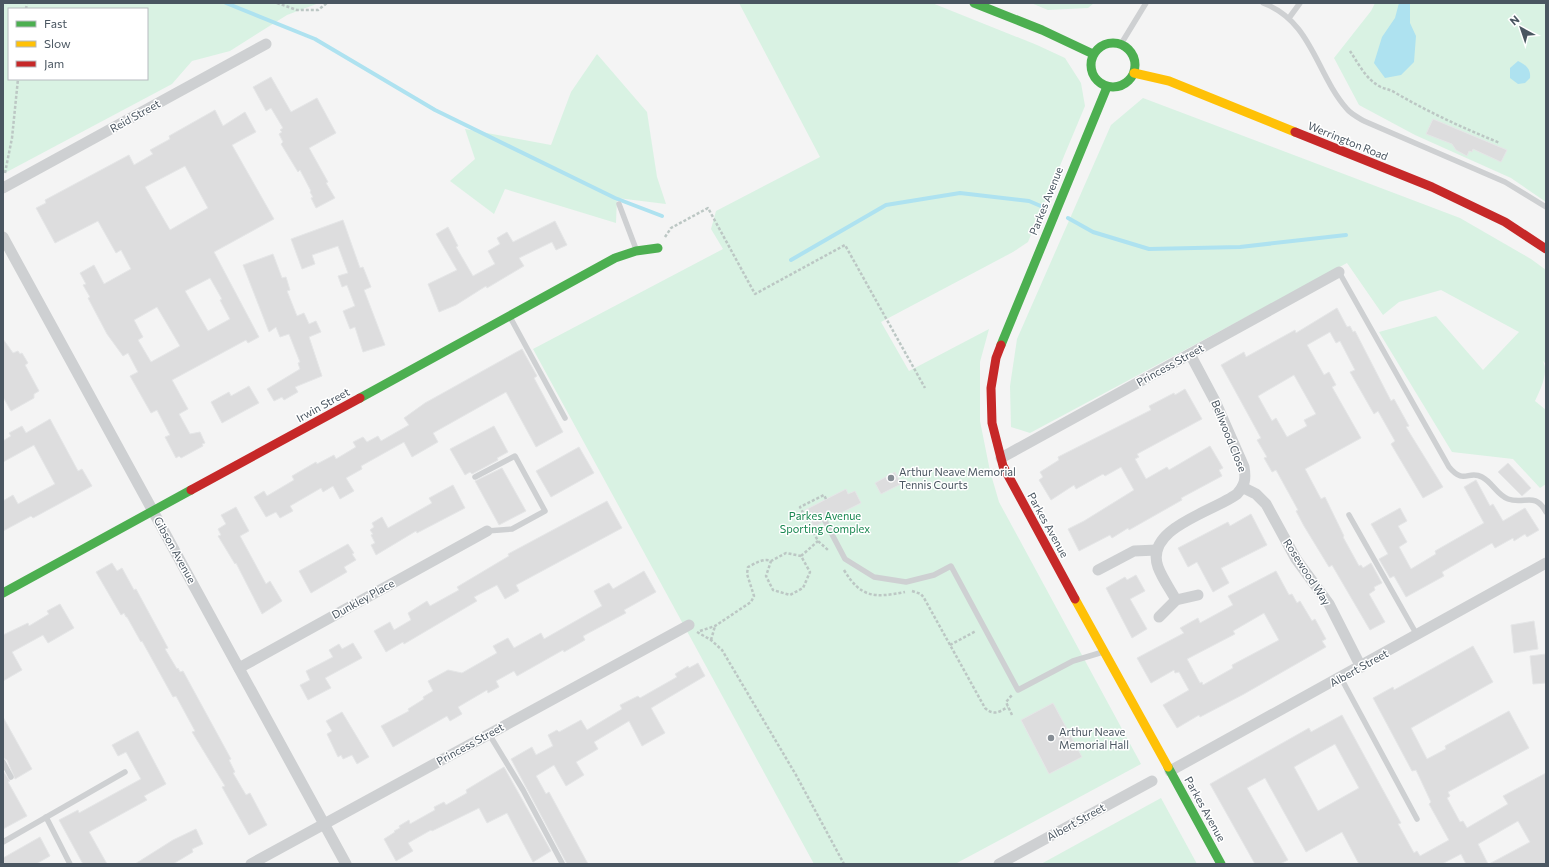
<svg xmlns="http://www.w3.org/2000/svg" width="1549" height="867" viewBox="0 0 1549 867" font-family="Commissioner,sans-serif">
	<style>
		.green { fill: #d9f2e3; fill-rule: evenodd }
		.water { fill: #aee2f0 }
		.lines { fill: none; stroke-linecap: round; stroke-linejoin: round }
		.stream { stroke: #aee2f0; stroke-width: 4 }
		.building { fill: #ddddde; stroke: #e5e6e7; fill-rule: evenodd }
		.path { stroke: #bcc7c4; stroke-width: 2.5; stroke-dasharray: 3 2; stroke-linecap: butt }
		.lane { stroke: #ced0d2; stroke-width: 5.5 }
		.street { stroke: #ced0d2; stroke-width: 11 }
		.fast { stroke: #4caf50; stroke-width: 9 }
		.slow { stroke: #ffc107; stroke-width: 9 }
		.jam { stroke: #c62828; stroke-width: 9 }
		.poi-dot { fill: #868d94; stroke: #fff; stroke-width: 1.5 }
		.labels { text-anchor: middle; stroke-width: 3; stroke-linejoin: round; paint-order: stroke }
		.street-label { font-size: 11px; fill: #4a5661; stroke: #fff }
		.poi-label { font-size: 11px; fill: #4a5661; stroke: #fff; text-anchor: start }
		.park-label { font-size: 11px; fill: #17864f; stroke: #fff }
	</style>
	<rect width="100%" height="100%" fill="#f4f4f4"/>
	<g class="green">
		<path d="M3,3H319L287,15L230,51L192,61L172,84L3,174ZM9,9H147V79H9Z"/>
		<polygon points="739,3 932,3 1037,45 1065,58 1081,83 1085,106 1028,242 1013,252 881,322 909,371 989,329 980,362 980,421 990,471 999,502 1141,764 955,864 814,864 533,349 723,249 711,229 716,211 820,157"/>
		<polygon points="1031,3 1094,3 1088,8 1048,10"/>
		<polygon points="1375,3 1546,3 1546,202 1511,178 1415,135 1359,105 1334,58 1371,11"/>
		<polygon points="597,54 647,112 657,177 666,204 617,198 616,223 505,189 494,214 450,181 475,159 465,129 551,145 571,92"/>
		<path d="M1143,98L1460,218L1531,259L1546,270V364L1543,361C1549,373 1540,390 1535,401L1546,410V484L1540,488L1513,459L1452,452L1379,332L1436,316L1483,370L1519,332L1441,290L1399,302L1383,315L1347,263L1030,433L1011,427L1010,386L1017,339L1111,125Z"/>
		<polygon points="1161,798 1197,864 1041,864"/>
	</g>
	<g class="water">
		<polygon points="1399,3 1410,3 1410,23 1416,36 1414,62 1401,75 1385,78 1374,63 1382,37 1395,18"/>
		<path d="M1518,61C1526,65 1531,69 1530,78L1525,83L1518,84L1510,78V68Z"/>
	</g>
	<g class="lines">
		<g class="stream">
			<polyline points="226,3 315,39 435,110 615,198 662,216"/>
			<polyline points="1068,218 1093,232 1149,249 1240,247 1346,235"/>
			<polyline points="791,260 886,205 960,193 1029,201 1043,207"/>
		</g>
	</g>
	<g class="building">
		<polygon points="271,77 291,112 317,98 336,133 309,148 328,182 326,183 335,198 316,208 311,198 313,197 310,192 311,191 300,170 298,172 281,144 283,142 279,134 282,132 280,130 283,128 271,108 266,111 253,87"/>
		<path d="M215,110L223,126L245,112L256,132L232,145L274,219L214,252L259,337L248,343L246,340L172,380L188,409L179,414L190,434L200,432L205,443L202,444L203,446L181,458L179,456L176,458L165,437L170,435L157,410L151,413L130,376L138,372L128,353L123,356L107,334L88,298L90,297L83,285L86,284L80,273L94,265L104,284L131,269L121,250L116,253L98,221L55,243L36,208L46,203L45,200L129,155L134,165L153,154L150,150L170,139L169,136ZM185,166L208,208L170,230L145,187ZM210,278L222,299L220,300L230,319L208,331L185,291ZM157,307L180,346L151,362L138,340L143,337L134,320Z"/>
		<polygon points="1433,119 1507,150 1501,162 1473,149 1472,152 1469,151 1467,156 1456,150 1452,144 1426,134"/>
		<polygon points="343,220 360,268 363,267 371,287 364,290 385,345 363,352 355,327 350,329 343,311 355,306 347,285 342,287 338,276 348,273 338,246 312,255 315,264 302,269 291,239"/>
		<polygon points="555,221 567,245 556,250 552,242 519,258 524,266 487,288 486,286 456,305 439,312 428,284 457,270 436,234 448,227 458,246 456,247 473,276 495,264 488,251 500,244 497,238 507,232 513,242"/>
		<polygon points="273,254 282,278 286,277 290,290 287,291 297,316 304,313 309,324 316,321 321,332 309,337 322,376 295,387 298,392 284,400 282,397 274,401 267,389 300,369 298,363 300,362 289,334 280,337 276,327 269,332 243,265"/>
		<path d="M1337,308L1347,327L1350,326L1353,332L1355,331L1391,401L1394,399L1409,426L1406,427L1443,487L1423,498L1391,444L1395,441L1378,411L1374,414L1350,372L1355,370L1340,341L1336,343L1330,332L1307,345L1324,375L1329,372L1336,385L1332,387L1361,438L1305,469L1321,499L1325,497L1344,536L1343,537L1359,566L1361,565L1363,568L1371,563L1382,583L1374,587L1375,590L1369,594L1385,622L1370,630L1332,565L1329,567L1304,526L1296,511L1298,510L1276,470L1272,472L1264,458L1267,457L1257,440L1261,438L1221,365L1244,352L1246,357L1295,330L1296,333ZM1294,375L1316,414L1304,420L1307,426L1287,437L1276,418L1272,421L1258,396Z"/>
		<polygon points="3,339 13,353 18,351 20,354 22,353 28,363 25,365 39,391 34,394 34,398 11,411 3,397"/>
		<polygon points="522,349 537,376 534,378 563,432 536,447 506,392 433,433 438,442 412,457 404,442 361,466 362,469 346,478 354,491 340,499 333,486 323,492 321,488 290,506 293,511 280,518 276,512 266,517 254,497 264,491 267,496 294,480 292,476 316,462 317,464 334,455 336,459 356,447 353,442 363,437 367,442 378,436 381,441 409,425 404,418 425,403"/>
		<polygon points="249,386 259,403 222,423 211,402 229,392 231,396"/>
		<polygon points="1185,389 1202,419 1137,454 1139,457 1135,459 1146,479 1167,467 1169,470 1210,446 1223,468 1219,470 1222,476 1181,498 1182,500 1129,530 1128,528 1112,538 1110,535 1079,551 1068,529 1084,521 1134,490 1121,467 1105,476 1103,474 1076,489 1074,485 1051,500 1039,480 1043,477 1040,472 1059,460 1058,457 1151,410 1149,406 1174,393 1175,395"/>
		<polygon points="50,419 78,471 82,469 92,486 33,518 31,516 3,531 3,501 13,495 18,504 55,484 34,445 3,462 3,441 11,436 9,433 22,426 26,433"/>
		<polygon points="494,426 508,452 497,458 498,460 472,474 470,472 465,475 450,449"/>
		<polygon points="579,447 594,473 551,497 536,471"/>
		<polygon points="1508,463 1531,488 1522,496 1498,472"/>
		<polygon points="502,468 526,511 499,525 475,481"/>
		<polygon points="895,472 901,484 881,494 875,483"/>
		<polygon points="1476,480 1490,506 1493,504 1503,521 1525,508 1539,530 1527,537 1525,534 1514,541 1513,538 1495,548 1492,543 1442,572 1444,576 1406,597 1394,576 1390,578 1379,559 1388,554 1371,524 1400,508 1407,521 1398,526 1407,542 1399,547 1411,569 1436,554 1435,551 1484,523 1464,487"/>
		<polygon points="453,485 465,508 417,533 416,531 376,555 371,545 375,543 371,535 373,534 370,530 374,527 372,523 382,517 388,528 432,503 429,498"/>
		<polygon points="846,489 848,494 855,491 861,503 829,519 823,517 821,523 814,527 805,510"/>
		<polygon points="607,501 622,528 516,585 519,591 505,599 497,585 474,597 477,601 404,644 403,642 386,652 374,631 390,622 394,630 411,620 408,613 427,601 430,606 459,590 457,587 509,556 508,554"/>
		<polygon points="236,507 249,531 240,536 266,584 270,581 282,601 262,614 236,563 235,564 218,536 221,535 218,529 226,524 221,515"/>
		<polygon points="1251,514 1267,545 1221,568 1229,583 1213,592 1197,562 1188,567 1178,548 1228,522 1230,526"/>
		<polygon points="348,544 354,553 352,554 356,560 344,567 347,572 311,593 299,571"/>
		<polygon points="112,563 117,571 122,568 134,590 136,589 168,648 165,649 177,669 178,668 180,672 183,671 231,759 229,760 235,772 233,773 246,795 250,793 267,825 249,835 222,787 225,786 192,732 195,731 176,696 173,697 142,641 141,642 127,617 126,617 124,613 121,615 96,572"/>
		<polygon points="644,571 656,592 624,610 626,613 583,636 585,640 564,652 563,650 517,676 514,671 496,681 499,687 488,693 487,690 458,707 462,714 450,721 447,716 393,747 381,726 409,711 408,709 424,699 423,697 433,691 428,681 448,670 462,673 497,653 493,646 508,638 514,648 541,633 544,639 602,606 594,591 609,583 613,589"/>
		<path d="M1276,571L1289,595L1292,594L1297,603L1300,601L1312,621L1315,619L1326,639L1322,641L1326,647L1244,694L1200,717L1199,715L1177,728L1163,705L1189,690L1179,672L1175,673L1174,670L1151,683L1137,658L1184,633L1180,628L1198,618L1200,623L1233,605L1228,596ZM1264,613L1279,640L1232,665L1233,668L1203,685L1202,682L1200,683L1187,659L1235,634L1233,631Z"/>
		<polygon points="1136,575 1145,591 1130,599 1147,629 1132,638 1106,588 1125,577 1127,580"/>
		<polygon points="60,604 74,628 48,643 43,635 12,652 22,670 3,681 3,635 28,623 29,626 49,614 47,611"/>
		<polygon points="1534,621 1538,649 1514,653 1511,625"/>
		<polygon points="353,643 362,658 325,678 331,688 308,700 300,685 310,680 306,671 333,657 329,650 339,644 342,649"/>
		<path d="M1473,646L1493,682L1411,728L1427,759L1446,749L1445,746L1509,711L1529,748L1448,792L1450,796L1447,798L1460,822L1463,821L1467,828L1508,804L1503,796L1546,773V864H1489L1530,842L1518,821L1478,844L1488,864H1466L1461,854L1442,864H1359L1342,832L1306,852L1265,778L1247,788L1288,860L1280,864H1255L1210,784L1309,728L1311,732L1342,715L1401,823L1398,824L1414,853L1417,851L1420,856L1449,840L1429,804L1431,802L1416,770L1412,771L1373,698L1393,687L1394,690ZM1335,744L1359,788L1318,811L1294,767Z"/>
		<polygon points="1546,654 1546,683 1533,684 1530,656"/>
		<polygon points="698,663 705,676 651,708 665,733 642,746 629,721 594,742 598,749 576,762 584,775 566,786 554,765 536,776 546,794 549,792 588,864 567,864 511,759 532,747 536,755 553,746 548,735 557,730 559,732 581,720 587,730 622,709 620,705 638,696 640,698 677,677 675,674 688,666 689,668"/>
		<polygon points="1053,703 1082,757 1049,774 1021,720"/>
		<polygon points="342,712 369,757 357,764 352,755 343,759 341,755 338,757 327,734 332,731 326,721"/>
		<polygon points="3,717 32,769 15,779 7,760 3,758"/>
		<polygon points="138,731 166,784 144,796 147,800 89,832 107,864 83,864 59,820 78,810 79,813 141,779 126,752 118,756 112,745"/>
		<polygon points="504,767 551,851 533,862 507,813 487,823 479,808 432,831 431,830 408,843 413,851 396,861 384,839 395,832 394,831 400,828 399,826 409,820 410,824 435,810 434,807 444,802 446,805 467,793 466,790"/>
		<polygon points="3,771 10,781 8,782 27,816 3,829"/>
		<polygon points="196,829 203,844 192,849 193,852 173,864 135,864 173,840"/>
		<polygon points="40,837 50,856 36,864 3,864 3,858"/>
	</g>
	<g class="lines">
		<g class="path">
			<polyline points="277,3 297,10 318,10 327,3"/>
			<polyline points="26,9 27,3"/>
			<path d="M1350,51C1358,63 1366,79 1379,86C1384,89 1389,89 1394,92C1428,112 1463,128 1500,143"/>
			<polyline points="5,173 12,138 18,79"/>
			<polyline points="665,237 671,228 708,208 755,294 845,245 925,388"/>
			<polyline points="826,499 824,495 800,507 818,541 828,550"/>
			<polyline points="801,556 818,541"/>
			<path d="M844,570C861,598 874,598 905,592"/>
			<path d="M912,591L921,594L924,598L985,708C994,716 999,712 1008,707"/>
			<path d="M700,631L715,626L751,602L754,596L747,574L748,567C756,563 763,558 771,561L786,553L801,556L810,572L803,588L790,595L773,590L766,576L771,561"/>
			<polyline points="697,632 711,640 722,650 796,775 844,864"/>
			<polyline points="711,640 715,626"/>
			<polyline points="950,645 976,631"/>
			<polyline points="1012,715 1006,702 1012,695"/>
		</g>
		<g class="lane">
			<path d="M1263,3C1312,21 1316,74 1347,109C1351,114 1359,118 1364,121L1505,182L1546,207"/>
			<polyline points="1289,18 1300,3"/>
			<polyline points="1121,44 1146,3"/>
			<polyline points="619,204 636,249"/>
			<path d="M1339,272L1449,467C1465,486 1468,469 1482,477C1492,482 1497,495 1508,499C1524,505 1535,491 1546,512"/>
			<polyline points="510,317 565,418"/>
			<polyline points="475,477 515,456 545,511 512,529 487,531"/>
			<polyline points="1349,515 1417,635"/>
			<polyline points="825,521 845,559 874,577 906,582 934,575 951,566 1018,690 1073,661 1103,652"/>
			<polyline points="1341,678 1417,819"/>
			<polyline points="489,734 523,790 562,863"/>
			<polyline points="3,762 11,777"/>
			<polyline points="46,817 70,864"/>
			<polyline points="3,842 125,772"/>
		</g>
		<g class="street">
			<polyline points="3,188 266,44"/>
			<polyline points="3,237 346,864"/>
			<polyline points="1001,458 1339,272"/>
			<polyline points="1242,487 1256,494 1266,504 1296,559 1329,604 1361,667"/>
			<polyline points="1098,570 1134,551 1157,550"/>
			<path d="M1176,600C1170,589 1162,578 1158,567C1144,528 1213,512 1237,494C1245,486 1246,478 1244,467L1215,401L1190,354"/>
			<polyline points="1159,617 1176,600 1198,595"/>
			<polyline points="239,668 487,531"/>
			<polyline points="1170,771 1546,563"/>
			<polyline points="251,864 689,625"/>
			<polyline points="999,864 1152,781"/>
		</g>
		<g class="fast">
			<polyline points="974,3 1042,30 1093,54"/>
			<circle cx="1113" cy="65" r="22"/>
			<polyline points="1001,345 1107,87"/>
			<polyline points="360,398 615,258 636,251 658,248"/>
			<polyline points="3,593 191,490"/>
			<polyline points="1168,767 1221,864"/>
		</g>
		<g class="slow">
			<polyline points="1134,73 1169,81 1295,132"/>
			<polyline points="1075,599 1168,767"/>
		</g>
		<g class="jam">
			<polyline points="1295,132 1432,187 1505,222 1546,249"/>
			<polyline points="1001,345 996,358 991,388 992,423 1003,466 1075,599"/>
			<polyline points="191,490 360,398"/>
		</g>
	</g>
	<g class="poi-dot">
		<circle cx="891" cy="478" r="4"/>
		<circle cx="1051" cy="738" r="4"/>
	</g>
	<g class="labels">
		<g class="street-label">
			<text transform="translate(135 116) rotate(-29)" y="4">Reid Street</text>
			<text transform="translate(1348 141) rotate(22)" y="4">Werrington Road</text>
			<text transform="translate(1046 201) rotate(-68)" y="4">Parkes Avenue</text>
			<text transform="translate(1170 365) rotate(-29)" y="4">Princess Street</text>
			<text transform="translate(323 405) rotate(-29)" y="4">Irwin Street</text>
			<text transform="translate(1229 436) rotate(68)" y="4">Bellwood Close</text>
			<text transform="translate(1048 525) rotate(61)" y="4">Parkes Avenue</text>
			<text transform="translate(175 550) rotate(61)" y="4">Gibson Avenue</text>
			<text transform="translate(1307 572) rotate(57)" y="4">Rosewood Way</text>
			<text transform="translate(363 599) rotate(-29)" y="4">Dunkley Place</text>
			<text transform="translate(1359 668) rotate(-29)" y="4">Albert Street</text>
			<text transform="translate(470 744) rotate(-29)" y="4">Princess Street</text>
			<text transform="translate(1205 809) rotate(61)" y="4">Parkes Avenue</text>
			<text transform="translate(1076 822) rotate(-29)" y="4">Albert Street</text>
		</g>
		<g class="poi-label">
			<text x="899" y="476">Arthur Neave Memorial<tspan x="899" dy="13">Tennis Courts</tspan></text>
			<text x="1059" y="736">Arthur Neave<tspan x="1059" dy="13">Memorial Hall</tspan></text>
		</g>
		<g class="park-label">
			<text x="825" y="520">Parkes Avenue<tspan x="825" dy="13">Sporting Complex</tspan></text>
		</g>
	</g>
	<rect width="1549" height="867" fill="none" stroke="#4a5661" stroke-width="8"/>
	<rect x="8" y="8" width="140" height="72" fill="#ffffff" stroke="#b7bbc0"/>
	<rect x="16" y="21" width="20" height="6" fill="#4caf50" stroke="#b7bbc0"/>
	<text x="44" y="28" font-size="12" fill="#4a5661">Fast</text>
	<rect x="16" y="41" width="20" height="6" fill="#ffc107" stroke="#b7bbc0"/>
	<text x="44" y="48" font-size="12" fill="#4a5661">Slow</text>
	<rect x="16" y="61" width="20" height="6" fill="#c62828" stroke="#b7bbc0"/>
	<text x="44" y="68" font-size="12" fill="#4a5661">Jam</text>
	<g transform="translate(1521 28) rotate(320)" stroke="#ffffff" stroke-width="3" paint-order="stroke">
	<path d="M0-3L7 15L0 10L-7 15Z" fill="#4a5661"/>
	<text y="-6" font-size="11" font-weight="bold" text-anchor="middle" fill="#4a5661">N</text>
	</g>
</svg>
